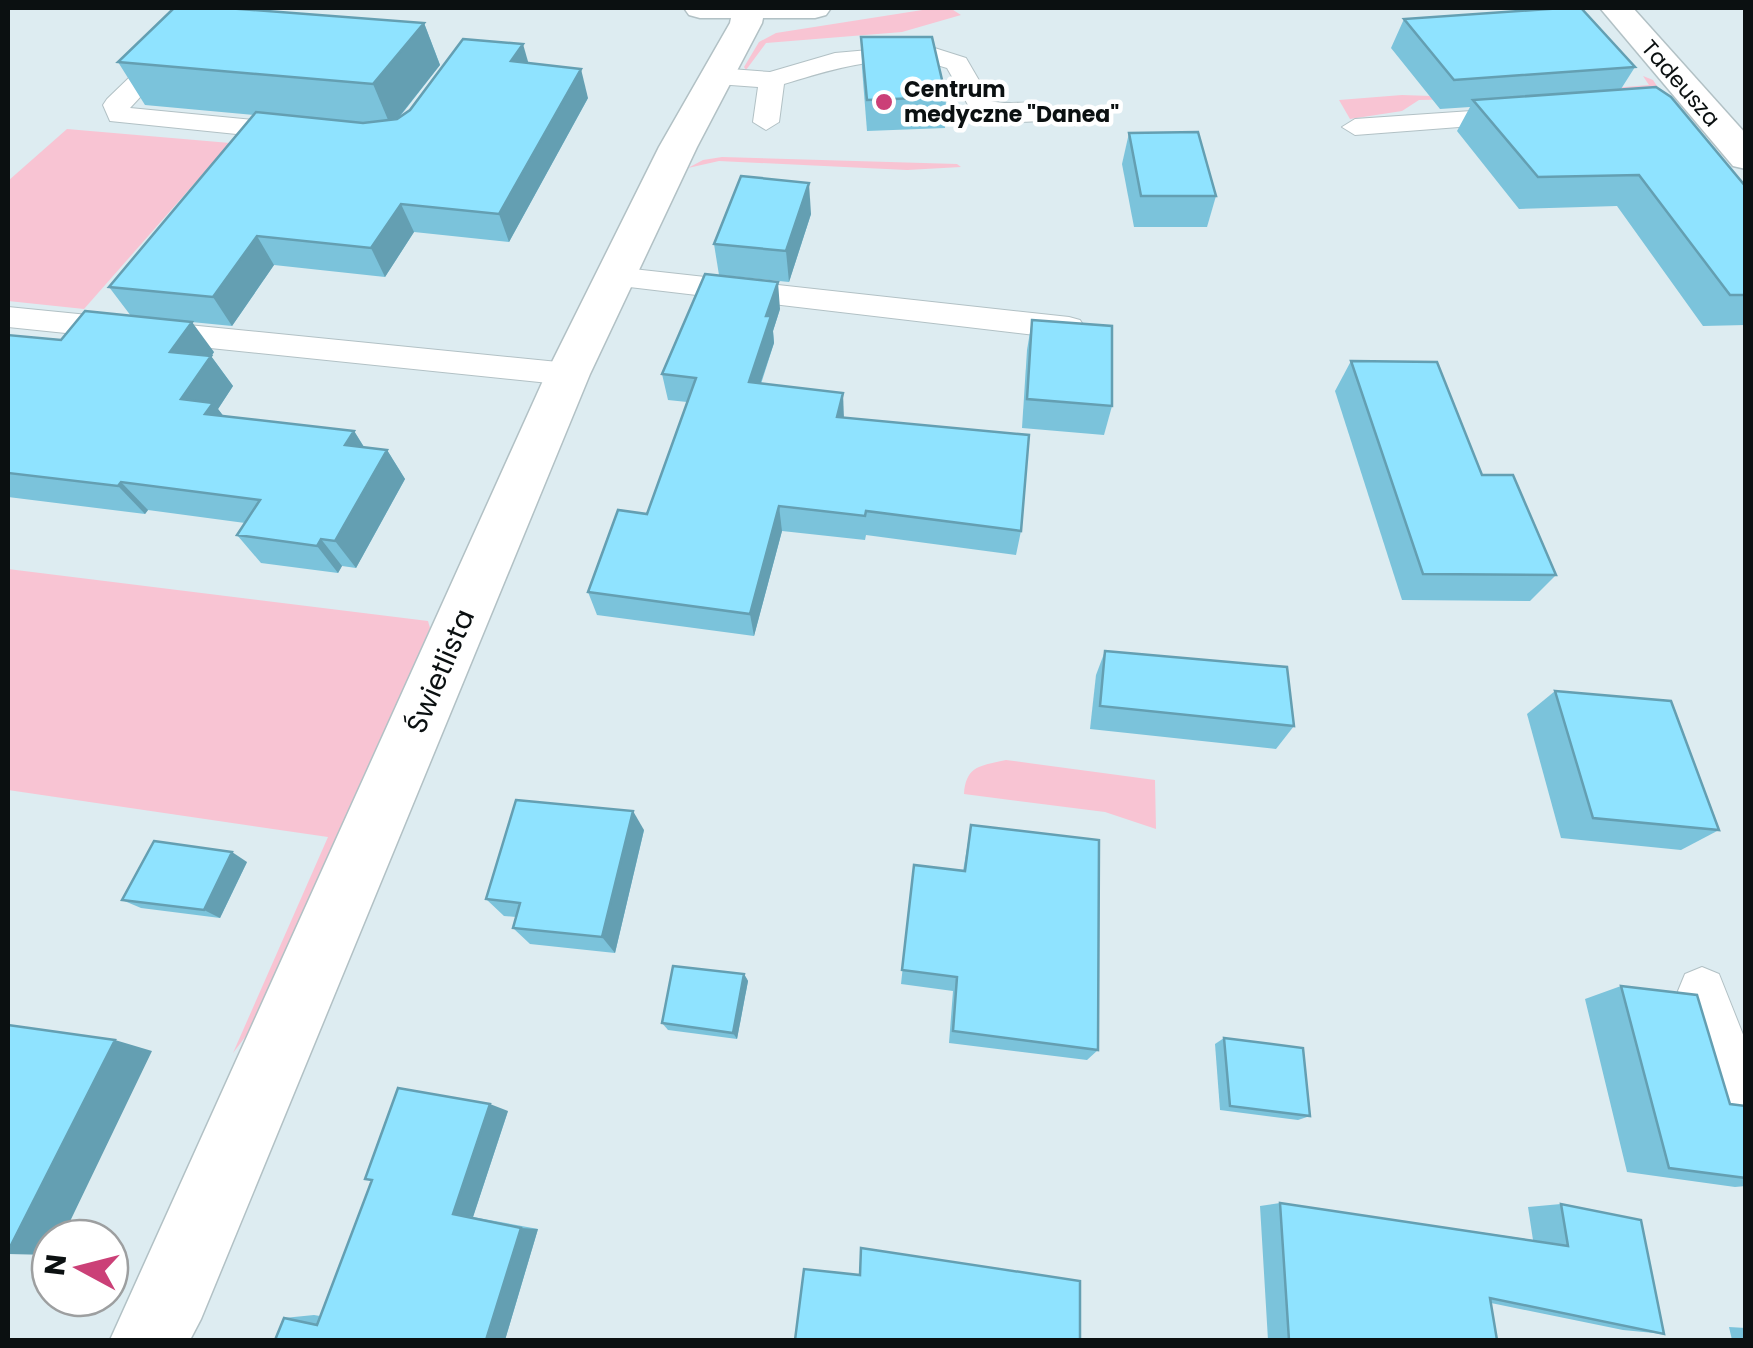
<svg xmlns="http://www.w3.org/2000/svg" width="1753" height="1348" viewBox="0 0 1753 1348" font-family="Poppins,sans-serif">
	<style>
		.green { fill: #f8c4d3 }
		.lines { fill: none; stroke-linecap: round; stroke-linejoin: round }
		.lane-casing { stroke: #b2c1c5; stroke-width: 2 }
		.street-casing { stroke: #b2c1c5; stroke-width: 3 }
		.secondary-casing { stroke: #b2c1c5; stroke-width: 3 }
		.lane { fill: #fff; fill-rule: evenodd }
		.street { fill: #fff; fill-rule: evenodd }
		.secondary { fill: #fff; fill-rule: evenodd }
		.wall { fill: #7bc3db }
		.shaded-wall { fill: #649fb2 }
		.building { fill: #8fe3ff; stroke: #649fb2; stroke-width: 2.5 }
		.poi-dot { fill: #cb4077; stroke: #fff; stroke-width: 4 }
		.labels { text-anchor: middle; stroke-width: 9; stroke-linejoin: round; paint-order: stroke }
		.far-street-label { font-size: 22px; fill: #0b1011; stroke: #fff }
		.far-poi-label { font-size: 22px; font-weight: bold; fill: #0b1011; stroke: #fff; text-anchor: start }
		.street-label { font-size: 28px; fill: #0b1011; stroke: #fff }
	</style>
	<rect width="100%" height="100%" fill="#ddecf1"/>
	<g class="green">
		<polygon points="935,8 950,8 961,15 902,32 766,43 746,70 744,67 759,42 776,33"/>
		<polygon points="1643,76 1653,80 1663,95 1419,100 1402,111 1350,119 1339,100 1402,95 1489,98 1649,85"/>
		<polygon points="67,129 230,143 84,309 8,301 8,181"/>
		<polygon points="722,157 957,164 961,167 907,170 719,161 688,168 703,160"/>
		<polygon points="8,569 428,621 430,628 271,1003 233,1053 328,837 8,790"/>
		<path d="M1006,760L1155,780L1156,829L1105,812L964,794C966,765 981,766 1006,760Z"/>
	</g>
	<g class="lines">
		<defs>
			<g id="lane">
				<polygon points="172,43 184,50 130,108 295,124 308,132 295,140 110,121 103,105 107,99 163,45"/>
				<path d="M925,45L966,58L991,101C1011,107 1044,96 1058,111C1040,131 995,118 972,112L947,68C894,50 836,68 784,84L779,122L766,130L753,122L758,87L717,84L704,76L717,68L770,72L835,53Z"/>
				<polygon points="1515,108 1524,110 1528,116 1524,122 1355,135 1342,127 1355,119"/>
				<polygon points="615,267 1069,317 1080,320 1085,328 1080,336 1069,339 604,284 600,277 604,270"/>
				<polygon points="8,307 568,363 580,366 584,374 580,382 568,385 8,327"/>
				<path d="M1702,967L1719,974L1746,1042V1114C1703,1096 1693,1031 1678,991L1685,974Z"/>
			</g>
			<g id="street">
				<polygon points="733,8 765,8 762,23 697,147 590,374 201,1319 190,1340 110,1340 546,374 659,147 730,23"/>
				<polygon points="1600,8 1633,8 1746,134 1746,169 1733,166"/>
			</g>
			<polygon id="secondary" points="684,8 831,8 826,15 815,18 700,18 689,15"/>
		</defs>
		<use href="#lane" class="lane-casing"/>
		<use href="#street" class="street-casing"/>
		<use href="#secondary" class="secondary-casing"/>
		<use href="#lane" class="lane"/>
		<use href="#street" class="street"/>
		<use href="#secondary" class="secondary"/>
	</g>
	<g class="wall">
		<polygon points="1404,19 1635,67 1621,89 1746,187 1746,325 1703,326 1617,206 1519,209 1457,131 1470,107 1440,109 1391,48"/>
		<polygon points="424,23 440,65 398,119 529,63 588,98 509,242 414,232 385,277 274,265 232,326 131,316 109,287 254,115 145,105 118,62"/>
		<polygon points="861,37 946,97 945,128 867,131 862,68"/>
		<polygon points="1129,133 1216,196 1207,227 1134,227 1122,164"/>
		<polygon points="811,214 789,282 719,275 714,244"/>
		<polygon points="780,309 773,331 774,343 761,384 844,418 1021,531 1016,555 866,535 865,540 782,531 754,636 597,615 588,592 647,514 687,402 668,400 662,374"/>
		<polygon points="1032,320 1112,406 1104,435 1022,428 1027,350"/>
		<polygon points="8,335 214,352 211,356 233,386 218,409 223,416 354,431 364,447 387,450 405,479 356,568 342,566 338,573 261,563 237,535 245,523 148,510 145,514 8,497"/>
		<polygon points="1351,361 1482,475 1556,575 1530,601 1402,600 1335,391"/>
		<polygon points="1105,651 1294,726 1276,749 1090,729 1096,675"/>
		<polygon points="1555,691 1719,830 1681,850 1561,838 1527,714"/>
		<polygon points="971,825 1098,1050 1087,1060 949,1043 953,991 901,984 914,865 963,871"/>
		<polygon points="644,830 615,953 530,944 513,928 516,917 504,916 486,899"/>
		<polygon points="247,862 220,918 141,908 122,900"/>
		<polygon points="744,974 748,981 737,1039 668,1030 662,1023"/>
		<polygon points="1621,986 1730,1104 1746,1106 1746,1186 1735,1187 1627,1172 1585,999"/>
		<polygon points="1224,1038 1310,1116 1298,1120 1220,1110 1215,1044"/>
		<polygon points="508,1111 473,1217 538,1229 505,1340 275,1340 284,1318 314,1315 320,1316"/>
		<polygon points="1280,1203 1533,1240 1528,1207 1561,1204 1664,1334 1623,1330 1491,1303 1497,1340 1268,1340 1260,1206"/>
		<polygon points="1729,1327 1746,1328 1746,1340 1732,1340"/>
	</g>
	<g class="shaded-wall">
		<polygon points="424,23 440,65 391,127 373,84"/>
		<polygon points="523,44 531,72 511,61"/>
		<polygon points="581,69 588,98 509,242 499,214"/>
		<polygon points="809,183 811,214 789,282 786,251"/>
		<polygon points="401,204 414,232 385,277 371,248"/>
		<polygon points="257,236 274,265 232,326 213,297"/>
		<polygon points="778,282 780,309 773,331 774,343 752,408 749,382 766,316"/>
		<polygon points="192,322 214,352 210,359 211,356 233,386 218,409 236,432 181,399 170,352"/>
		<polygon points="843,393 844,419 837,417"/>
		<polygon points="354,431 372,460 345,445"/>
		<polygon points="387,450 405,479 356,568 335,541"/>
		<polygon points="121,482 148,510 145,514 118,486"/>
		<polygon points="779,506 782,531 754,636 750,614"/>
		<polygon points="321,539 342,566 338,573 317,546"/>
		<polygon points="633,811 644,830 615,953 602,937"/>
		<polygon points="232,852 247,862 220,918 204,910"/>
		<polygon points="744,974 748,981 737,1039 733,1033"/>
		<polygon points="115,1040 152,1051 62,1238 50,1238 50,1255 8,1254 8,1251"/>
		<polygon points="490,1104 508,1111 473,1217 453,1214"/>
		<polygon points="521,1228 538,1229 505,1340 486,1340"/>
	</g>
	<g class="building">
		<polygon points="174,8 226,8 424,23 373,84 118,62"/>
		<polygon points="1563,8 1581,8 1635,67 1454,80 1404,19"/>
		<polygon points="861,37 932,37 946,97 867,100"/>
		<polygon points="463,39 523,44 511,61 581,69 499,214 401,204 371,248 257,236 213,297 109,287 256,112 363,123 397,119 410,110"/>
		<polygon points="1656,87 1671,97 1746,187 1746,295 1730,295 1639,175 1538,177 1473,100"/>
		<polygon points="1198,132 1216,196 1141,196 1129,133"/>
		<polygon points="741,176 809,183 786,251 714,244"/>
		<polygon points="705,274 778,282 766,316 771,316 749,382 843,393 837,417 1029,435 1021,531 866,511 865,516 779,506 750,614 588,592 618,510 647,514 696,378 662,374"/>
		<polygon points="85,311 192,322 170,352 211,356 181,399 213,403 205,414 354,431 345,445 387,450 335,541 321,539 317,546 237,535 260,500 121,482 118,486 8,473 8,335 61,340"/>
		<polygon points="1032,320 1112,326 1112,406 1027,399"/>
		<polygon points="1351,361 1437,362 1482,475 1513,475 1556,575 1423,574"/>
		<polygon points="1105,651 1287,667 1294,726 1100,706"/>
		<polygon points="1555,691 1671,701 1719,830 1593,818"/>
		<polygon points="516,800 633,811 602,937 513,928 520,903 486,899"/>
		<polygon points="971,825 1099,840 1098,1050 953,1031 957,977 902,970 914,865 965,871"/>
		<polygon points="154,841 232,852 204,910 122,900"/>
		<polygon points="673,966 744,974 733,1033 662,1023"/>
		<polygon points="1621,986 1697,995 1730,1104 1746,1106 1746,1178 1669,1168"/>
		<polygon points="8,1025 115,1040 8,1251"/>
		<polygon points="1224,1038 1303,1048 1310,1116 1230,1106"/>
		<polygon points="398,1088 490,1104 453,1214 521,1228 486,1340 275,1340 284,1318 317,1325 372,1180 365,1179"/>
		<polygon points="1280,1203 1568,1246 1561,1204 1641,1220 1664,1334 1490,1298 1497,1340 1289,1340"/>
		<polygon points="861,1248 1080,1281 1080,1340 795,1340 804,1269 860,1275"/>
	</g>
	<circle class="poi-dot" cx="884" cy="102" r="10"/>
	<g class="labels">
		<g class="far-street-label">
			<text transform="translate(1681 83) rotate(49)" y="8">Tadeusza</text>
		</g>
		<g class="far-poi-label">
			<text x="904" y="97">Centrum<tspan x="904" dy="25">medyczne "Danea"</tspan></text>
		</g>
		<g class="street-label">
			<text transform="translate(440 671) rotate(-67)" y="10">Świetlista</text>
		</g>
	</g>
	<rect width="1753" height="1348" fill="none" stroke="#0b1011" stroke-width="20"/>
	<g transform="translate(80 1268) rotate(277)"><circle r="48" fill="#ffffff" stroke="#9d9fa0" stroke-width="2.5"/>
	<path d="M0-8L18 38L0 25L-18 38Z" fill="#cb4077"/>
	<text y="-15" font-size="28" font-weight="bold" text-anchor="middle" fill="#0b1011">N</text>
	</g>
</svg>
